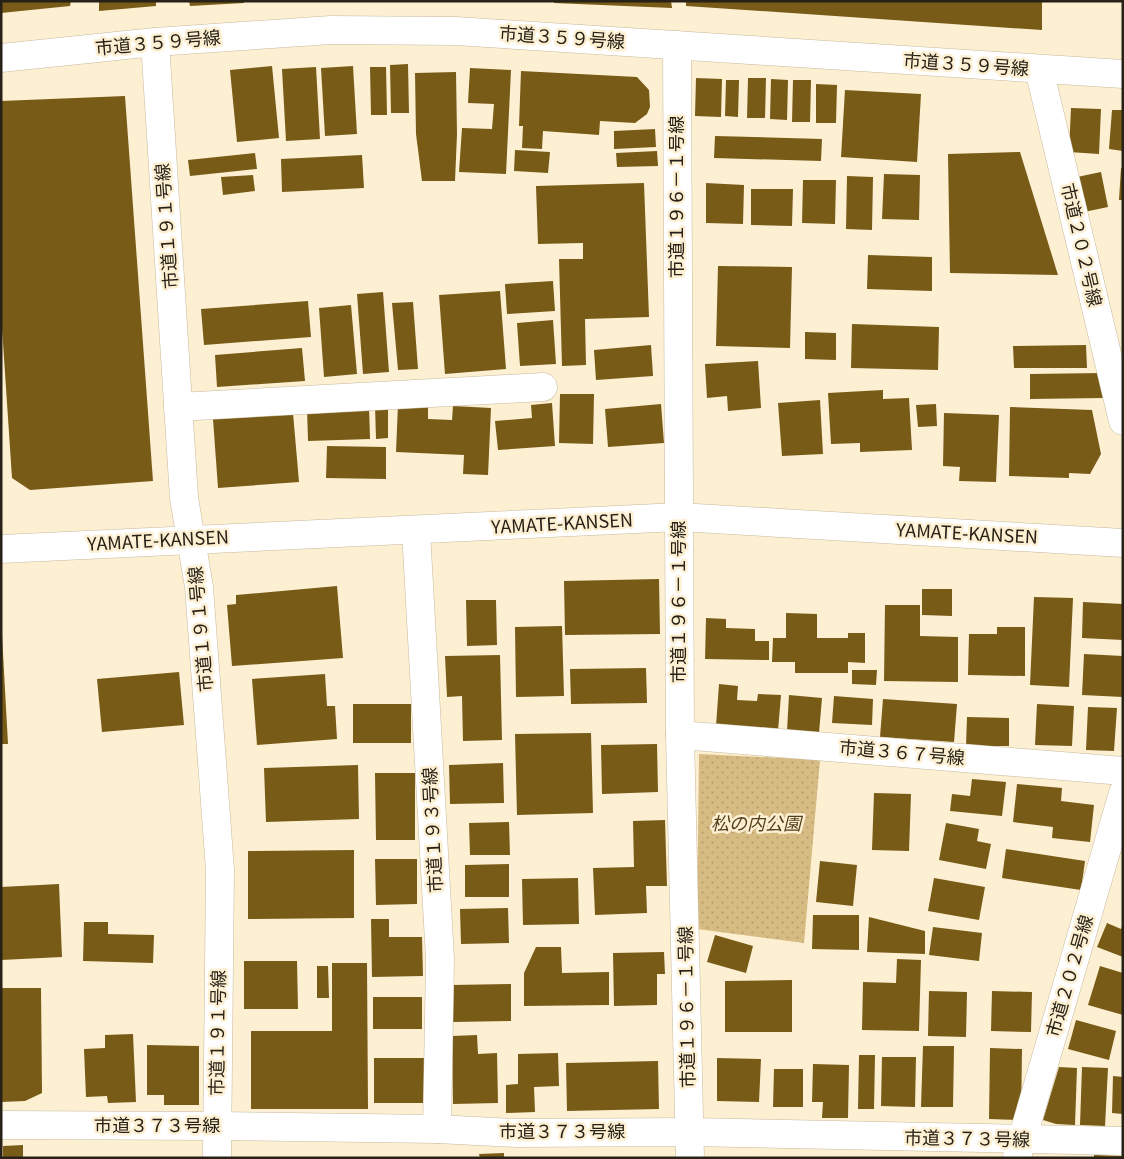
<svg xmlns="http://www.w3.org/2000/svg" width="1124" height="1159" viewBox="0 0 1124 1159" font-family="Georgia,'Noto Sans JP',serif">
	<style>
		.grass { fill: url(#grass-dots) }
		.building { fill: #785b17 }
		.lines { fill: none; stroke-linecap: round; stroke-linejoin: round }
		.minor-casing { stroke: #c7b99e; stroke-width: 29 }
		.minor { stroke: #fff; stroke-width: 28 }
		.labels { text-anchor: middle; stroke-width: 5; stroke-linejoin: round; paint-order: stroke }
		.street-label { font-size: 18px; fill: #272117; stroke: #fdefd2 }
		.park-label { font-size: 18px; font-style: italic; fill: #503f1b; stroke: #fdefd2 }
	</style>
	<defs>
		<pattern id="grass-dots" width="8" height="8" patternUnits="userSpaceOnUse" patternTransform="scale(1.25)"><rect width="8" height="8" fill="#d6bb82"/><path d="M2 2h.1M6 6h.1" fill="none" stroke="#b8a070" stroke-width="1.8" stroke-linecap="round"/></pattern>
	</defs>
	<rect width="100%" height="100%" fill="#fdefd2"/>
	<polygon class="grass" points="699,754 820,760 804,943 697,929"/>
	<g class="building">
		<polygon points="1,1 71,1 70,6 1,13"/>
		<polygon points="99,1 156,1 156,6 99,11"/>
		<polygon points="189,1 244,1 244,3 190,6"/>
		<polygon points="554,1 671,1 672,8 554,3"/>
		<polygon points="686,1 1042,1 1042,30 686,6"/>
		<polygon points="408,64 409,113 391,113 390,65"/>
		<polygon points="272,66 279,138 237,142 230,70"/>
		<polygon points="353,66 357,134 325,136 321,68"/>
		<polygon points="316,67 320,139 286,141 282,69"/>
		<polygon points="370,67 386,67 387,115 371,115"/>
		<polygon points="470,68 511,70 506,174 459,172 462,128 492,129 494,104 468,103"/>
		<polygon points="521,71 637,77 649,90 650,107 647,114 635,123 600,121 599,135 543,131 542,149 522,148 523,126 519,126"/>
		<polygon points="456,72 457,134 455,181 422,181 416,134 415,73"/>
		<polygon points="696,78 722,79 721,117 695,116"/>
		<polygon points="748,78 766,78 765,118 747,118"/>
		<polygon points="771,79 788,80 787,120 770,119"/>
		<polygon points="726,80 739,80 738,117 725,116"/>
		<polygon points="793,80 811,80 810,122 792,122"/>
		<polygon points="816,84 837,85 836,123 816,123"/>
		<polygon points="845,90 921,94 917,162 841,157"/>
		<polygon points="125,96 153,481 30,490 12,478 1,313 1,101"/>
		<polygon points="1071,108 1101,109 1099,154 1069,152"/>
		<polygon points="1112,110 1123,110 1123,151 1109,149"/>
		<polygon points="655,129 656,147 614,149 614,131"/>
		<polygon points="715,136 822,139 821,161 714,158"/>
		<polygon points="515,150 550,152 548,173 514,171"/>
		<polygon points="657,151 658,166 617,167 616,153"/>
		<polygon points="1020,152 1058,275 950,273 948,154"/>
		<polygon points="255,153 257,169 190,176 188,160"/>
		<polygon points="362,155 364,188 282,192 281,159"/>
		<polygon points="1121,168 1123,168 1123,200 1119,200"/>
		<polygon points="1101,172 1108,207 1084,212 1077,177"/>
		<polygon points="884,174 920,175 919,220 882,219"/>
		<polygon points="253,175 255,191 223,195 221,177"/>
		<polygon points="847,176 873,177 872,230 846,229"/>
		<polygon points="803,180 836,180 835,224 802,223"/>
		<polygon points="644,183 649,317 585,319 586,365 562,366 559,259 583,259 583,243 538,244 536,186"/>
		<polygon points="706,183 744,185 743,224 706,223"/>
		<polygon points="751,189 793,189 792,226 751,225"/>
		<polygon points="868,255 932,257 932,291 867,289"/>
		<polygon points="718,266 792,267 790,348 716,346"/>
		<polygon points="553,281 555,311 507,314 505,284"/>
		<polygon points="500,291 506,369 445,374 439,295"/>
		<polygon points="383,292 389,372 363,374 357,294"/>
		<polygon points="308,301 311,337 204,345 201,309"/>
		<polygon points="413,302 418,369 398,370 392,303"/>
		<polygon points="351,305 357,374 324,377 319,308"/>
		<polygon points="553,320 556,364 520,366 517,323"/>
		<polygon points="852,324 939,327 938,370 851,368"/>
		<polygon points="805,332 836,333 836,360 805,359"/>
		<polygon points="651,345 653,376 596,380 594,350"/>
		<polygon points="1086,345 1087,368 1014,368 1013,346"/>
		<polygon points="302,348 305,381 217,387 215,355"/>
		<polygon points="758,361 761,408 728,411 727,396 707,398 705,364"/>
		<polygon points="1103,373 1103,398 1030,399 1030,374"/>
		<polygon points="883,390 883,399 909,398 912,450 860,452 860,443 831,444 828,393"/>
		<polygon points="560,394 594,394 593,444 559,443"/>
		<polygon points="820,400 823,454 782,456 778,403"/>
		<polygon points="552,403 555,446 498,450 495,421 532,418 531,405"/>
		<polygon points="398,404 428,405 428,419 452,420 453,406 491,408 488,475 463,474 464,455 396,452"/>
		<polygon points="661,404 664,443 608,447 605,409"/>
		<polygon points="936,404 937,426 918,427 916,405"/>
		<polygon points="375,405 388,405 388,438 376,439"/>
		<polygon points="369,406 370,439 308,441 307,408"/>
		<polygon points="1010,407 1092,410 1101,454 1090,474 1069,473 1069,478 1009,476"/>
		<polygon points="293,413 299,482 218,488 213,419"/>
		<polygon points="944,413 999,415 996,482 959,481 960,467 943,466"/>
		<polygon points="327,446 386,447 386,479 326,478"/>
		<polygon points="659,579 660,634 565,635 564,581"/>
		<polygon points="337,586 343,658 232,666 227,605 236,604 236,595"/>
		<polygon points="922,589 952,589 952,616 922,615"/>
		<polygon points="1034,597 1073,598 1069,687 1030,685"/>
		<polygon points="466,600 496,600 497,645 467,646"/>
		<polygon points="1083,602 1123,604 1123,640 1082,638"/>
		<polygon points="885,605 920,605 920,636 958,637 958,682 884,681"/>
		<polygon points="786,613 817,614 817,638 848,638 848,633 865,633 865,663 848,662 848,673 795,673 795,662 772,662 773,638 786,638"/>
		<polygon points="1,617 8,744 1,744"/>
		<polygon points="706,618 726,619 726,628 755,629 755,641 769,641 769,660 705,659"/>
		<polygon points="562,626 564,696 516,697 515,627"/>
		<polygon points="997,627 1025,627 1025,676 968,675 969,634 997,634"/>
		<polygon points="1084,654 1123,656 1123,697 1082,695"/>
		<polygon points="500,655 502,740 463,741 462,696 447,697 445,656"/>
		<polygon points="646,668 647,703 571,704 570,669"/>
		<polygon points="852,670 877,670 876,685 852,684"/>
		<polygon points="179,672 184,725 102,732 97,679"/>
		<polygon points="325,674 327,706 335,706 337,739 257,745 252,679"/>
		<polygon points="719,684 738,686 737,700 757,701 758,694 781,695 778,731 716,726"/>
		<polygon points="789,695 822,698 819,733 787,731"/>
		<polygon points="834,696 873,699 872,725 832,723"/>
		<polygon points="883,699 957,704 954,742 880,737"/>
		<rect x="353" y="704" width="58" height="39"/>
		<polygon points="1037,704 1074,706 1072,746 1035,745"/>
		<polygon points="1088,707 1117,708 1114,751 1086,750"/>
		<polygon points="967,717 1009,718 1009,746 966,746"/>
		<polygon points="591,733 593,813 517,815 515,734"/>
		<polygon points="657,744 658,792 602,794 601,745"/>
		<polygon points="503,763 504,803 450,804 449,765"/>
		<polygon points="358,765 359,819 266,822 264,768"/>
		<polygon points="375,773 415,773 415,840 376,840"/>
		<polygon points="972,779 1006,782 1002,816 950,811 952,794 970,796"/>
		<polygon points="1017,784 1062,788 1061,801 1094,805 1090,842 1052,838 1053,827 1013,822"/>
		<polygon points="874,793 911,794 909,851 872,850"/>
		<polygon points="665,820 667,886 646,886 647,913 595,915 593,868 634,867 633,821"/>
		<polygon points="509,822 510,855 470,855 469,823"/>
		<polygon points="946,823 979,829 977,841 991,844 986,869 939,860"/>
		<polygon points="1006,849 1085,861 1081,890 1002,878"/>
		<polygon points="354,850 354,918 248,919 248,851"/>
		<polygon points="375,859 417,859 417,904 376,905"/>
		<polygon points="820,861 857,865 853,906 816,902"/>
		<polygon points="509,864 509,897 465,897 465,865"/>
		<polygon points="578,878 579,924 523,925 522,879"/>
		<polygon points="934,878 985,887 979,920 928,911"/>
		<polygon points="59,884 62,957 1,960 1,887"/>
		<polygon points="508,908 509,943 461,944 460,909"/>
		<polygon points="813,915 859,915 859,950 812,949"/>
		<polygon points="869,917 925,931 925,954 867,952"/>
		<polygon points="371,919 389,919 389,937 422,937 423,976 372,977"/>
		<polygon points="84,922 108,922 108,934 154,935 153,963 83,961"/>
		<polygon points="1107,923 1121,929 1123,924 1123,957 1097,947"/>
		<polygon points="933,927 982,933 979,961 929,955"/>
		<polygon points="715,935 753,946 746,973 707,962"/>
		<polygon points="536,947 561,947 562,973 609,972 609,1005 524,1006 524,973"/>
		<polygon points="664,952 665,974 657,974 657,1005 614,1006 613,953"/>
		<polygon points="897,959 921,960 919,1031 862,1030 863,982 896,983"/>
		<polygon points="244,961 297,961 298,1009 244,1009"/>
		<polygon points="332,963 367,963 368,1109 251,1109 251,1031 332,1031"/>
		<polygon points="317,966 328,966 329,998 317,998"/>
		<polygon points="1100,966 1123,973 1123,1015 1088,1005"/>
		<polygon points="792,980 792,1032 725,1032 725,981"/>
		<polygon points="511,984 511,1021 453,1022 451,985"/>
		<polygon points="1,988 41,988 42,1093 25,1101 1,1102"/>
		<polygon points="929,991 967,992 966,1037 928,1036"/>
		<polygon points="992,991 1032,992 1031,1032 991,1031"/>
		<rect x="373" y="997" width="49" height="32"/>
		<polygon points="1076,1020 1116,1031 1109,1060 1068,1049"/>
		<polygon points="133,1034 136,1102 108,1103 107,1096 86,1097 84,1049 105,1048 105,1035"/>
		<polygon points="477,1035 478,1054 497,1053 498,1103 453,1104 452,1036"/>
		<polygon points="147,1045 199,1046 199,1105 164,1105 164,1095 147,1095"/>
		<polygon points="923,1046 954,1046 953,1107 921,1107"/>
		<polygon points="990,1048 1022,1049 1021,1120 989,1119"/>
		<polygon points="558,1053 559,1086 534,1087 535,1112 506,1113 506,1085 518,1084 518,1054"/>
		<polygon points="859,1055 875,1055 874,1109 858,1109"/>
		<polygon points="882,1057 916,1057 915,1107 881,1106"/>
		<rect x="374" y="1058" width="50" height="45"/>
		<polygon points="717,1058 761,1059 759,1102 717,1101"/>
		<polygon points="658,1061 659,1109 567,1111 566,1063"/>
		<polygon points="813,1064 849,1065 848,1118 822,1118 823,1102 812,1102"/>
		<polygon points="1059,1067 1077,1068 1075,1125 1056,1124 1043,1120"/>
		<polygon points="1082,1067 1108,1068 1105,1126 1080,1125"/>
		<polygon points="774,1069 803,1069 803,1107 773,1107"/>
		<polygon points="1113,1076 1123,1077 1123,1114 1112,1113"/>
		<polygon points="23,1145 23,1158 3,1158 3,1146"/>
		<polygon points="504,1153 504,1158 480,1158 479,1154"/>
		<polygon points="1094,1155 1123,1156 1123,1158 1094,1158"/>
	</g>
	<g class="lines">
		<defs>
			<g id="minor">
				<polyline points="155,42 184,498 199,587 220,870 217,1158"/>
				<polyline points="677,45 680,735 690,1158"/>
				<polyline points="1,58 155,42 331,30 456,31 1123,74"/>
				<polyline points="1039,69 1123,421"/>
				<polyline points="178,407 543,387"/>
				<polyline points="416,531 440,959 437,1129"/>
				<polyline points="1,549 679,517 1123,543"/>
				<polyline points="680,735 1123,771"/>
				<polyline points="1,1125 217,1126 437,1129 517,1133 690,1132 1123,1141"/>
				<polyline points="1017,1157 1123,793"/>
			</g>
		</defs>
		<use href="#minor" class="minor-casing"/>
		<use href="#minor" class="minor"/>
	</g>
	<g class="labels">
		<g class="street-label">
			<text transform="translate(562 38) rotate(4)" y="6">市道３５９号線</text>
			<text transform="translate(158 43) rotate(-5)" y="6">市道３５９号線</text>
			<text transform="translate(966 65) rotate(4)" y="6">市道３５９号線</text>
			<text transform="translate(677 197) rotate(-90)" y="6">市道１９６－１号線</text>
			<text transform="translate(167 226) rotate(-94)" y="6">市道１９１号線</text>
			<text transform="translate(1081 245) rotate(77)" y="6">市道２０２号線</text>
			<text transform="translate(562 524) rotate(-3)" y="6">YAMATE-KANSEN</text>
			<text transform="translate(967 534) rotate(3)" y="6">YAMATE-KANSEN</text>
			<text transform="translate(158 541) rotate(-3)" y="6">YAMATE-KANSEN</text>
			<text transform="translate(679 602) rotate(-90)" y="6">市道１９６－１号線</text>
			<text transform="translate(201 629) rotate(-95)" y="6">市道１９１号線</text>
			<text transform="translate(902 753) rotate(5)" y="6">市道３６７号線</text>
			<text transform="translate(433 830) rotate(-93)" y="6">市道１９３号線</text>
			<text transform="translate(1070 976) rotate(-74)" y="6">市道２０２号線</text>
			<text transform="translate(687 1007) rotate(-91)" y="6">市道１９６－１号線</text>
			<text transform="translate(218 1033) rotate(-89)" y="6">市道１９１号線</text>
			<text x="157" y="1132">市道３７３号線</text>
			<text x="562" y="1138">市道３７３号線</text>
			<text transform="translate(967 1139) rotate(1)" y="6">市道３７３号線</text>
		</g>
		<g class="park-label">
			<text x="756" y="830">松の内公園</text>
		</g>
	</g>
	<rect width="1124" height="1159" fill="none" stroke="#272117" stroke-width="5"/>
</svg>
